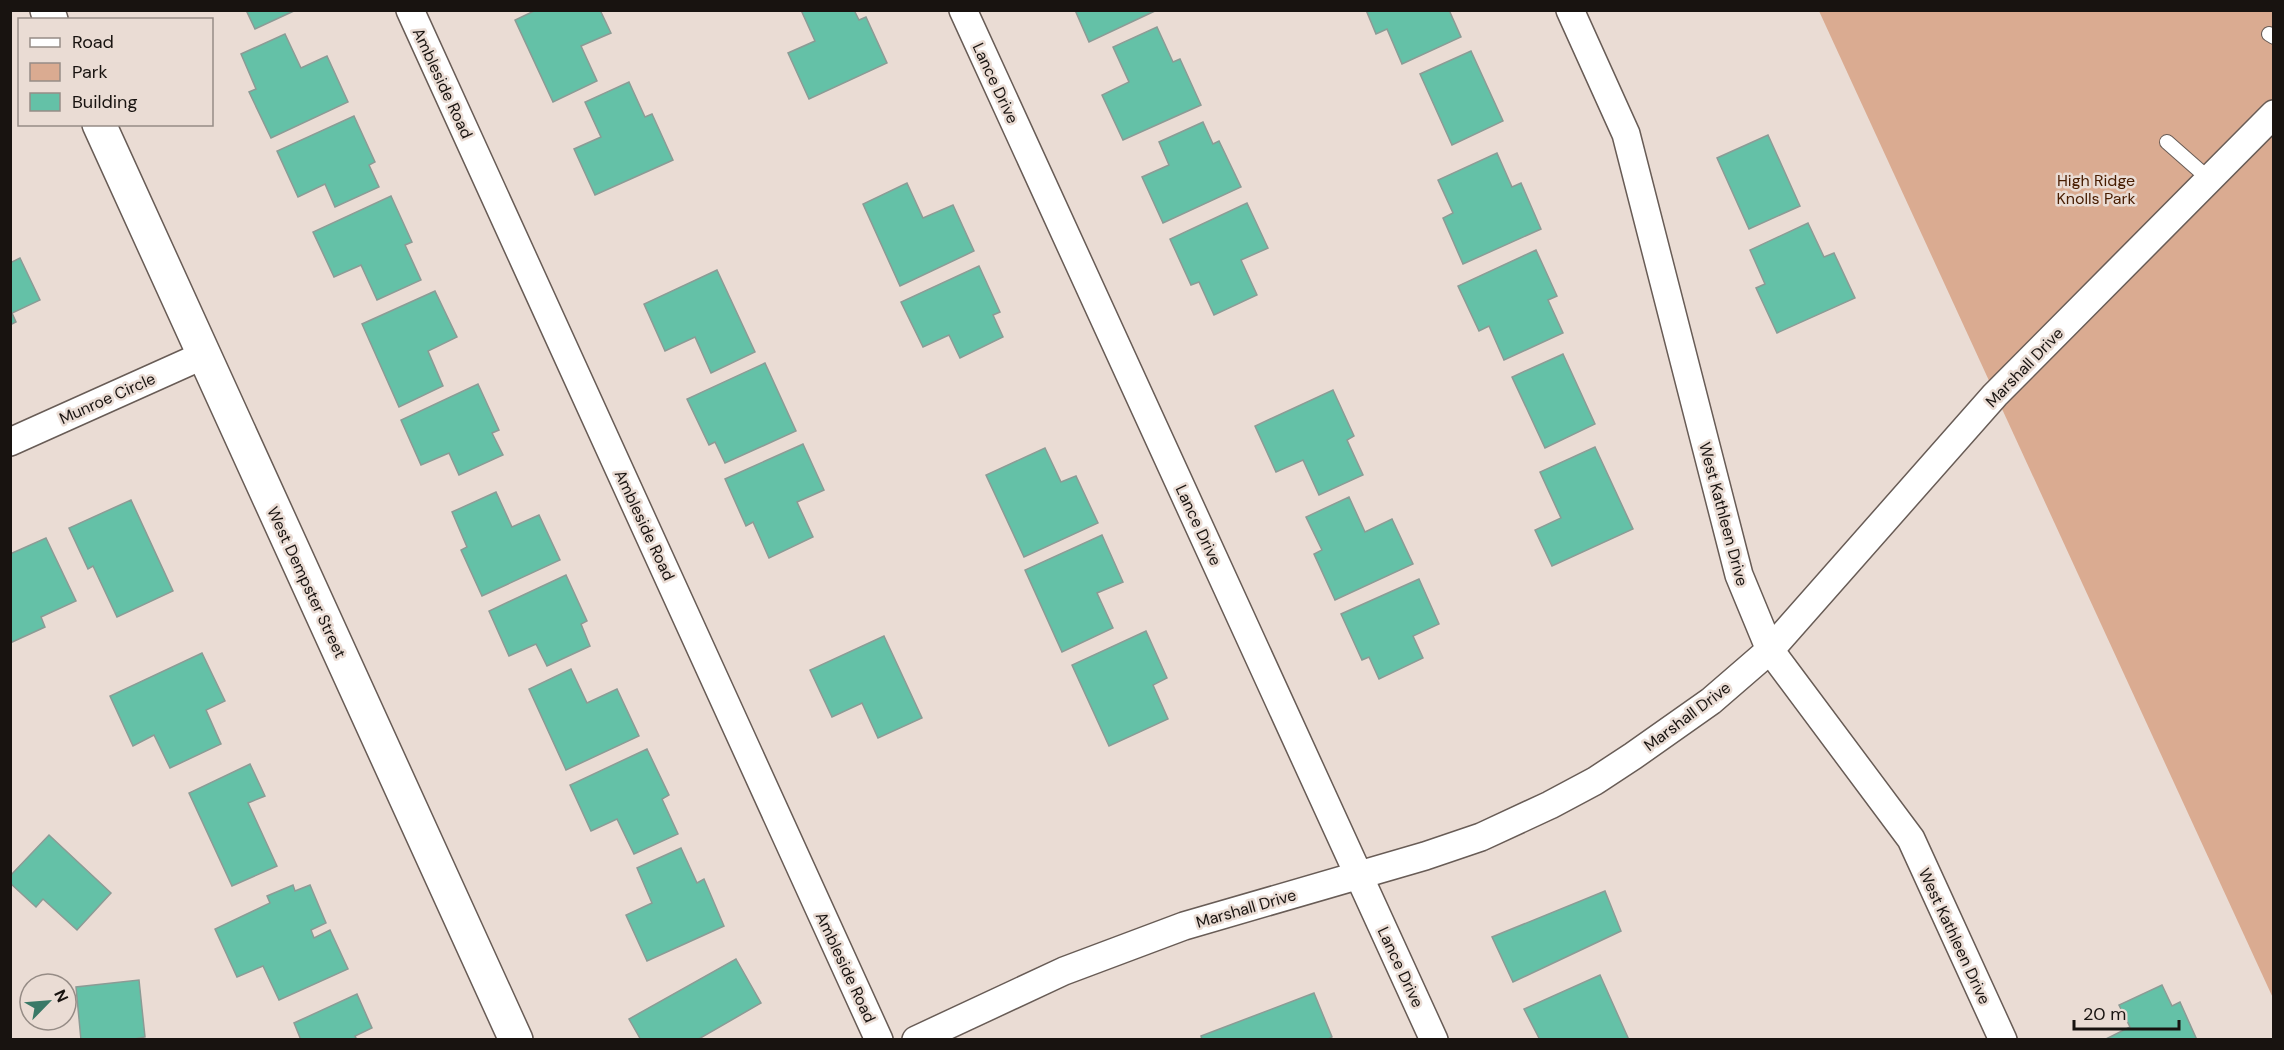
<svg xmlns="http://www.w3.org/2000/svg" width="2284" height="1050" viewBox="0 0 2284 1050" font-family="'DM Sans',sans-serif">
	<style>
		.park { fill: #daab91 }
		.building { fill: #64c1a7; stroke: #8b9b95; stroke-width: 1.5 }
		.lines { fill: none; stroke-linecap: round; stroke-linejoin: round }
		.service-casing { stroke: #685c56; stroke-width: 16 }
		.minor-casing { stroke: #685c56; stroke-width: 30 }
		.secondary-casing { stroke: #685c56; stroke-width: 36 }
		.service { stroke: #fff; stroke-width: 14 }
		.minor { stroke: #fff; stroke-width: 27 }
		.secondary { stroke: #fff; stroke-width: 33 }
		.labels { text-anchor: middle; stroke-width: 5; stroke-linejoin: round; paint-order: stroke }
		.street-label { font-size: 16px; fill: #181310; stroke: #eadcd4 }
		.park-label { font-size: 16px; fill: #471c00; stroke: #eadcd4 }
	</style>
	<rect width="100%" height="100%" fill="#eadcd4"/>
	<polygon class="park" points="1819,11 2273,11 2273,998"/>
	<g class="building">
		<polygon points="246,10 296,10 255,29"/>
		<polygon points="536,10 600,10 611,33 581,46 597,81 553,102 515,20"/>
		<polygon points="801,10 854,10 859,20 866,17 887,63 809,99 788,53 815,41"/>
		<polygon points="1075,10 1157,10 1089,42"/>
		<polygon points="1366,10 1449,10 1461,37 1402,64 1387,29 1376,34"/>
		<polygon points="1157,27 1173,62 1180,59 1201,105 1123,140 1102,95 1129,82 1113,47"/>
		<polygon points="285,34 301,68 327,56 348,102 271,138 249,92 256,89 241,54"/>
		<polygon points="1471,51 1503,121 1452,145 1420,74"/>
		<polygon points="629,82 645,117 652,114 673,160 595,195 574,149 601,137 585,102"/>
		<polygon points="354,116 375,162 369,165 379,187 335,207 325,184 298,197 277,151"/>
		<polygon points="1203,122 1213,144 1219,141 1241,187 1163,223 1142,177 1169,165 1159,142"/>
		<polygon points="1768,135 1800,206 1749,229 1717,158"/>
		<polygon points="1497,153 1512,187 1521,183 1541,229 1463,264 1443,218 1453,213 1438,180"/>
		<polygon points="907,183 923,218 953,205 974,251 900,286 863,204"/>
		<polygon points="391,196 412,242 405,245 421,280 377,300 361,265 334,277 313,232"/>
		<polygon points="1247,203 1268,248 1241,260 1257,295 1214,315 1199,282 1191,285 1170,239"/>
		<polygon points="1808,223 1824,257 1834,253 1855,298 1777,333 1756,288 1765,284 1750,250"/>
		<polygon points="1536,250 1557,296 1548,300 1563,333 1504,360 1489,326 1479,331 1458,286"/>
		<polygon points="20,258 40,300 12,313 16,322 10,325 10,263"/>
		<polygon points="979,266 1000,312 993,315 1003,337 960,358 949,335 923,347 901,302"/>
		<polygon points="717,270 755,352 711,373 695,337 665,351 644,304"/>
		<polygon points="435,291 457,337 428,351 443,386 399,407 362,324"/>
		<polygon points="1563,354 1595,424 1545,448 1512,377"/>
		<polygon points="765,363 796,431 725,463 715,442 709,445 687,399"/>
		<polygon points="478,384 499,430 492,433 503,455 459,475 449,453 421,465 401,420"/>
		<polygon points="1333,390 1354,436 1347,440 1363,475 1319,495 1303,460 1276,472 1255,426"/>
		<polygon points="803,444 824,490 797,502 813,537 769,558 753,522 746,526 725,479"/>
		<polygon points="1595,447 1633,529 1552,566 1535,530 1561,518 1540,472"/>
		<polygon points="1045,448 1061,482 1076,476 1098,523 1024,557 986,475"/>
		<polygon points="496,492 512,527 539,515 560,560 482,596 461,550 467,547 452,512"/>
		<polygon points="1349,497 1365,532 1392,519 1413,564 1335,600 1314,554 1322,550 1306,517"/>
		<polygon points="131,500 173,591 117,617 93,566 88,569 69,528"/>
		<polygon points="1102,535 1123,582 1097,593 1113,628 1062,652 1025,570"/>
		<polygon points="46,538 76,601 41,617 45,627 10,643 10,554"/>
		<polygon points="566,575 587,621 581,624 590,646 547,666 536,644 509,656 489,611"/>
		<polygon points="1419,579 1439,624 1413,636 1423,658 1379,679 1369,657 1362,660 1341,614"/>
		<polygon points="1146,631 1167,678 1153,685 1168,719 1109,746 1072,665"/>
		<polygon points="884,636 922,718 878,738 862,703 832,717 810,670"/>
		<polygon points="202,653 225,701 206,710 221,744 170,768 154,735 133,746 110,696"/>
		<polygon points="571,669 587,703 617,689 639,736 566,770 529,689"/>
		<polygon points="647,749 669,795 662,799 678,834 634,854 617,819 591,831 570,785"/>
		<polygon points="250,764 265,796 248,803 277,866 232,886 189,793"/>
		<polygon points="49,835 111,893 77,930 43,899 36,907 10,883 10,876"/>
		<polygon points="681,848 697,883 704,879 724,926 647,961 626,915 652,903 637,868"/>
		<polygon points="293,885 295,891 310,885 326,923 311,930 314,938 330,930 348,969 279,1000 263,966 237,977 215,929 270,903 267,896"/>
		<polygon points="1605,891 1621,931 1513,982 1492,937"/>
		<polygon points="736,959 761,1003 697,1040 641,1040 629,1019"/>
		<polygon points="1600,975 1629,1040 1540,1040 1524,1009"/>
		<polygon points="139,980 145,1037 129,1040 81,1040 76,987"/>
		<polygon points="2162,985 2172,1006 2180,1002 2197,1040 2104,1040 2130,1027 2119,1005"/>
		<polygon points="1314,993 1332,1037 1326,1040 1202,1040 1201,1036"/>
		<polygon points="357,994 372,1028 355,1036 357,1040 301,1040 294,1023"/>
	</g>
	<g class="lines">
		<defs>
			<g id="service">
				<polyline points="2269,34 2274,37"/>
				<polyline points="2167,142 2209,179"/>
			</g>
			<g id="minor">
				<polyline points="410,10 879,1040"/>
				<polyline points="963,10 1434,1040"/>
				<polyline points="1570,10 1626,134 1739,575 1770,650 1911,839 2003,1040"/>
				<polyline points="10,442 204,355"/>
				<polyline points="916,1040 1064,971 1184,926 1425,856 1481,837 1550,805 1595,781 1633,756 1711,701 1770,650 1995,395 2274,114"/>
			</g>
			<g id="secondary">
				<polyline points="47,10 51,20"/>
				<polyline points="99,124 516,1040"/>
			</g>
		</defs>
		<use href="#service" class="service-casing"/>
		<use href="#minor" class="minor-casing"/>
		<use href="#secondary" class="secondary-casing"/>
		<use href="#service" class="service"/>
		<use href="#minor" class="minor"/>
		<use href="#secondary" class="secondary"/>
	</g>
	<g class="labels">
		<g class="street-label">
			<text transform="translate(443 83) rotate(65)" y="6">Ambleside Road</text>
			<text transform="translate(996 83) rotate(65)" y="6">Lance Drive</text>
			<text transform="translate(2024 367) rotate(-46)" y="6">Marshall Drive</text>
			<text transform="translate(107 398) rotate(-24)" y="6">Munroe Circle</text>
			<text transform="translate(1724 514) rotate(75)" y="6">West Kathleen Drive</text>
			<text transform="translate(645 525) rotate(65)" y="6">Ambleside Road</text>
			<text transform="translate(1199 525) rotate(65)" y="6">Lance Drive</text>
			<text transform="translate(307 582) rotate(65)" y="6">West Dempster Street</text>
			<text transform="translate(1687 716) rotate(-37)" y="6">Marshall Drive</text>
			<text transform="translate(1246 908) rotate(-16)" y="6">Marshall Drive</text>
			<text transform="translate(1955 936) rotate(65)" y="6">West Kathleen Drive</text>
			<text transform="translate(846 967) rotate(65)" y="6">Ambleside Road</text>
			<text transform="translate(1401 967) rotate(65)" y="6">Lance Drive</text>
		</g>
		<g class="park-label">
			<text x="2096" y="186">High Ridge<tspan x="2096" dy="18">Knolls Park</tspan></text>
		</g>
	</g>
	<rect width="2284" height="1050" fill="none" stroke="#181310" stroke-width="24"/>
	<rect x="18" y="18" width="195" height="108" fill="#eadcd4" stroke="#968c86" stroke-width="1.5"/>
	<rect x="30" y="38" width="30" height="9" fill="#ffffff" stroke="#968c86" stroke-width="1.5"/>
	<text x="72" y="48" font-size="18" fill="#181310">Road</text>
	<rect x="30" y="63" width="30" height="18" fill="#daab91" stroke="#968c86" stroke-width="1.5"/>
	<text x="72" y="78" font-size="18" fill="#181310">Park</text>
	<rect x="30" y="93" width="30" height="18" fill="#64c1a7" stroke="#968c86" stroke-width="1.5"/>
	<text x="72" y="108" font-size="18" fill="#181310">Building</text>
	<g transform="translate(48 1002) rotate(65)"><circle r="28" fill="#eadcd4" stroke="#968c86" stroke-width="1.5"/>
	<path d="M0-4.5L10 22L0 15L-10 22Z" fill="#397967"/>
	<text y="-9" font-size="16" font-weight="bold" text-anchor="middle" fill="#181310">N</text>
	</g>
	<path d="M2074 1020v9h105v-9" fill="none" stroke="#181310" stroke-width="3"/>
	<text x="2083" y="1020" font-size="18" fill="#181310" stroke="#eadcd4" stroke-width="4.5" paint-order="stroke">20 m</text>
</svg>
